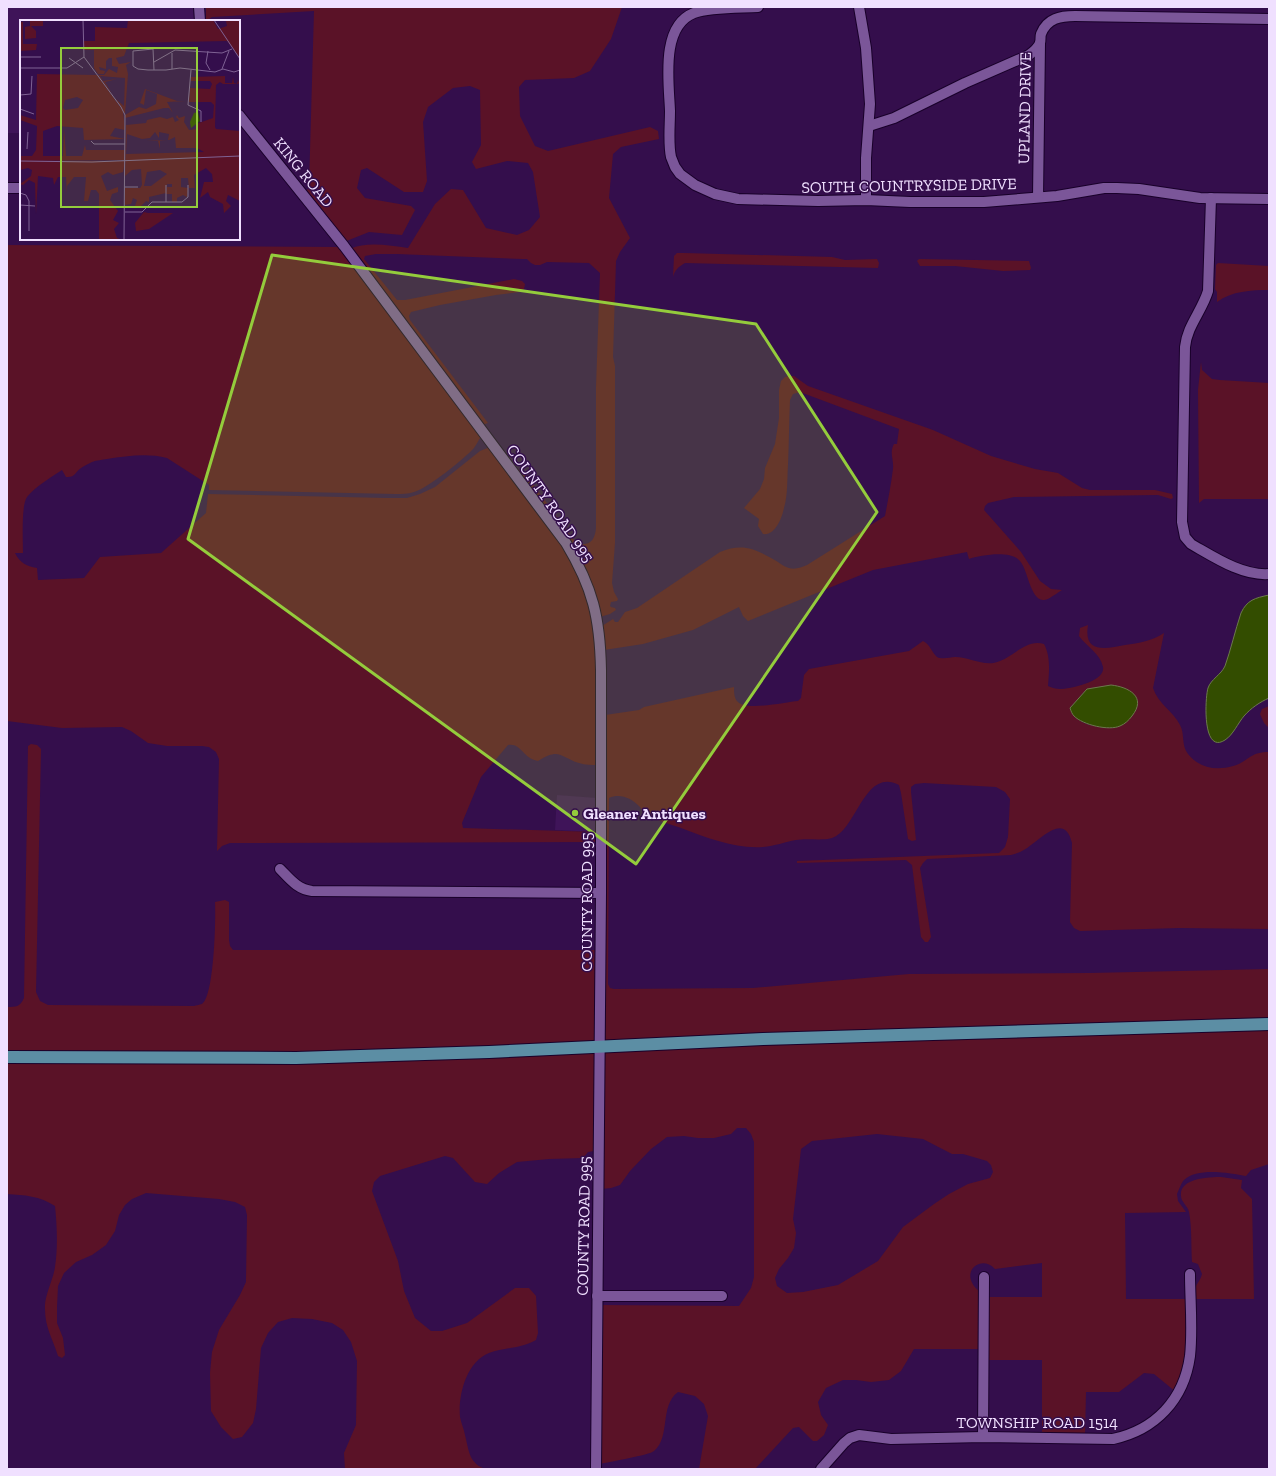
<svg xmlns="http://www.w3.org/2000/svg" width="1276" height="1476" viewBox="0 0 1276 1476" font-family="'Zilla Slab',serif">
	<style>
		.built { fill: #3f1459 }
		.green { fill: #5a1227; fill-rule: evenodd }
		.water { fill: #334d00; stroke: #6c794c }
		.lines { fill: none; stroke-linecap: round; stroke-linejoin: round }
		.minor-casing { stroke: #19002a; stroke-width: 12 }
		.major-casing { stroke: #19002a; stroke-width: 14 }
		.minor { stroke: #7b5699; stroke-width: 10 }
		.major { stroke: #5c8ea4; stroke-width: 12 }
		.marked { fill: #94cc3c; fill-opacity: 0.2; stroke: #94cc3c; stroke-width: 3; stroke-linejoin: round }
		.poi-dot { fill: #94cc3c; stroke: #340e4c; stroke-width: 1.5 }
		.labels { text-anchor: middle; stroke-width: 3; stroke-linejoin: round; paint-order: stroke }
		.street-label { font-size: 16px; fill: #f0e0ff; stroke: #340e4c }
		.poi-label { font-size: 16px; font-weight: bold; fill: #f0e0ff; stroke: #340e4c; text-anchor: start }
		.inset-road { fill: none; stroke: #7f6294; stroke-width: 1 }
		.view { fill: #94cc3c; fill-opacity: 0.15; stroke: #94cc3c; stroke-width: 2 }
		.inset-edge { fill: none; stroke: #f0e0ff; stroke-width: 2 }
	</style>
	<rect width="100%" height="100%" fill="#340e4c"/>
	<g class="built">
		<polygon points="7,7 194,7 195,21 21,21 21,133 7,133"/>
		<polygon points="557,795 597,798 597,832 555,830"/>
	</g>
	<g class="green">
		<path d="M206,7H622L611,39L590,71L574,78L525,80L519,87L520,116L535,146L548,151L650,127L658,131L659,139L621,147L613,154L609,198L630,238L620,252L616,261L613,357L615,366V543L612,583L614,592L618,599L617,601L611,602L610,606L611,607L615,608L616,610L610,614L600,617L594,592L517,471L522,469L576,543C590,547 595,540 596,528V387L600,273L589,263L547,262L540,265H535L531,263L527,259H523L397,254H376L365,256L364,259L397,300H405L514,279L522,281L525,284L524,289L519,292L496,295L440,305L411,312L409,316L410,320L488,423L482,425L350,249C368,241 390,246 408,248L435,204L451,189L463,190L486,228L517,235L529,230L540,217L533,172L528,163L507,161L476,169L472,162L481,145L480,90L470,86L453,88L428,107L423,122L427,181L423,192H404L367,168L361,170L357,188L365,198L411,206L415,210L402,235L369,232L344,242L306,193L309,186L314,11L212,17L206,21Z"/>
		<path d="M7,245L339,247L482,435C479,439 477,444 474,448C464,459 428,488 414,492C408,494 402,494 396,494L209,490V485L167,458C147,453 127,456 107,459C102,460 97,460 92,462C88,464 84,466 81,468C75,472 75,478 66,477L62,470C50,478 36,486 27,497C21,505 23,541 23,553H15C20,563 26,566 37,568L38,580L84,578L100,557L161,553L206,513L208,494L386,498H407L420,494L435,487L480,451L490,447L562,544L584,583L596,638L598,765C592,765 585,765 579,763C560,757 560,747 538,761C522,758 522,743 508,745L481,777L462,823L463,828L597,832V842L230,843L222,846L217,851L219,759L216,752L209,747L202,746H167L148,743L131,731L122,727L62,728L7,721Z"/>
		<path d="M684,253L832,257L845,260L877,259L879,263L878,268L685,263C678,267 675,270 673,277L674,256L677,253Z"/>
		<polygon points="919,259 1029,261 1031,268 1030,270 1003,271 955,266 920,266 917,261"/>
		<path d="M1218,263L1269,266V290C1251,290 1232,291 1217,302V292L1215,289L1216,265Z"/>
		<polygon points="1201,362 1202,370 1212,379 1220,380 1269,383 1269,499 1204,499 1199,503 1198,390"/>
		<path d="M789,376H794L808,386L933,430L991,456L1035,469L1058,473L1082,488L1090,490H1155L1172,494L1173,498L1171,499L1158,495L1014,497L988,503L985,506L984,510L1021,552L1040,581L1051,589L1062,590C1057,593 1047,601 1043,600C1030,599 1028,570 1020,561C1011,550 981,555 969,559L967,552L873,570L748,621L743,616L739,607L693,630L643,644L604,650L602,626L613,619L615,622H618L625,612L637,608L720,552C744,542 757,550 778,562C781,564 785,567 789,568C795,570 802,567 807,565L885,516C888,500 891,485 893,469C894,459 889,453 894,444H897L899,429L800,392L793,394L790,400C789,422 789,443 788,465C787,479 788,495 784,508C782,518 775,536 763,534L758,526L759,519L744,508L760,489L764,479L765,468L775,444L779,418V390L781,381L785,377Z"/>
		<path d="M1088,625C1083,654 1106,649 1125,645C1139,643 1152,641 1164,633L1153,688C1158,704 1173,711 1180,725C1185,734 1181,745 1188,754C1199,768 1216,771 1233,766C1248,762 1249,752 1269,752V929L1179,928L1080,931L1074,928L1070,922L1072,843C1065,814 1045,835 1031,845C1025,850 1019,853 1011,855L927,859L923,863L920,868L931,937L928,942H925L921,937L912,865L906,860L797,863V861L999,853L1005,847L1008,837L1010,799L1005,792L996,787L924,783L915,784L911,787V792L916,840L912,841L908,839L901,793L899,785C864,767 857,830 832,838C822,841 807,838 796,840C785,842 775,846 763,847C735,849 708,838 681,828C670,824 658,821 647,815C644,813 642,809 639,806C631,798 620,793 609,798L608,984L610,988L614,989L753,988L909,974L1090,973L1269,969V1022L604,1042L605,715L639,710L644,707L734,687C734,692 734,699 738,702C746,711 786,702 798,701L801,698L804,675L809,669L909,651L923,641C930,644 932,653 937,657C943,660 950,657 955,657C971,657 985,668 1000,661C1015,655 1027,639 1044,644C1051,657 1049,672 1048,686C1052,688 1056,689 1060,689C1070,689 1106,681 1103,667C1100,653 1087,647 1079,636L1080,628ZM1084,692L1114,728C1096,726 1078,727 1070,708Z"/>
		<polygon points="1269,706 1269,728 1264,723 1260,714 1262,709"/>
		<path d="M31,744L37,745L41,749L36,992L40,1001L48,1005L194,1006C196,1005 201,1005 203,1003C214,993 216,919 215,902L225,900L229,902V940L230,946L233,950H597L596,1042L319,1053H7V1007C16,1007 20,1007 24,998L28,746Z"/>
		<path d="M1269,1025V1164L1251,1170L1246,1176C1230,1173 1197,1167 1184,1180C1181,1183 1179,1190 1177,1194L1178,1201L1186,1212L1125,1213L1126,1299H1187V1355L1176,1392L1154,1374L1144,1373L1119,1392H1086L1085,1436L1042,1435V1360H986L987,1297H1042V1263L995,1269C980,1253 957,1274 980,1292V1349H914L901,1371L889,1380L871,1382L856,1380H843L826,1388L818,1402L821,1415L828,1425L824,1435L817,1441H813L799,1427L793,1428L755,1469H699L708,1416L704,1404L695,1396L678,1392C659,1406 671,1437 654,1451C650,1455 608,1462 600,1464V1305L739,1306L751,1288L754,1277V1142L751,1134L746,1128H737L731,1134L714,1138H698L684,1136L667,1137L651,1149L630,1171L620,1185L611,1188L601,1189L603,1049ZM877,1134L923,1139L952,1154H963L987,1161L991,1165L993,1172L990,1178L968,1184L949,1194L934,1204L903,1227L878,1261L838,1285L803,1292L787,1293L777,1286L775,1278L779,1269L788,1258L794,1248L796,1233L793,1219L801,1149L812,1141Z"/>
		<path d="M596,1050L594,1151L588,1152L583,1158L549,1159L517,1162L499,1173L487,1184L475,1182L453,1158L445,1156L380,1176L374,1182L372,1191L398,1261L404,1291L415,1318L431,1331H442L467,1323L515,1288H529L536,1296L538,1333L536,1340C521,1349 504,1347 489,1353C466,1362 458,1396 460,1417C461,1423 464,1429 465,1435C469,1451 469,1464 486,1469H345L344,1453L356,1425L357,1361L351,1342L343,1330L332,1323L312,1319L292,1318L278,1322L268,1333L261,1348L256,1409L253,1423L242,1437L233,1439L221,1427L211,1411L210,1373L212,1352L219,1330L240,1295L246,1282L247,1215L245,1207L235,1202L219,1199L146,1193L132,1199L125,1205L119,1215L115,1231L106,1245L92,1255L76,1262L64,1273L58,1286L57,1307V1323L63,1338L65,1355L62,1358L58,1356C53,1339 45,1328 45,1309C44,1296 53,1281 55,1267C58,1248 57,1225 55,1206C40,1196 24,1195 7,1194V1061Z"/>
		<path d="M1221,1177L1242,1180L1241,1188L1252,1199L1254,1299H1193C1193,1285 1199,1285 1202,1274L1198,1264L1192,1262C1191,1246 1192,1227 1189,1212C1188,1206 1181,1202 1181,1196C1179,1178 1209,1177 1221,1177Z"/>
	</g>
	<g class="water">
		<path d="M1269,595V698C1260,702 1251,708 1244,716C1238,723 1233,735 1225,740C1202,755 1205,698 1208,688C1211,679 1221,675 1225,666C1231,649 1235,631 1241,613C1247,600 1255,598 1269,595Z"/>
		<path d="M1111,685C1129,687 1147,697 1132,716C1129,720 1125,724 1120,726C1109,731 1083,725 1074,716C1072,714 1071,711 1070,708L1087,689Z"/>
	</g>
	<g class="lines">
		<defs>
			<g id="minor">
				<polyline points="199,7 200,21"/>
				<path d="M758,7C740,8 710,7 694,13C660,26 669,83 670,111C670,126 668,143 671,157L675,167L680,174L695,185L715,194L738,199L818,201L866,200L910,202H984L1057,196L1104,188H1117L1139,189L1200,198L1269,199"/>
				<polyline points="859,7 866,48 870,104 866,158 866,200"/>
				<path d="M239,115L344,246L566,543C593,588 600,618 601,670V893L596,1469"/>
				<path d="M869,126L894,118L965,83L1029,55C1033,52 1038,48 1040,43C1041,40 1040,37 1041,34C1047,18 1061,16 1075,16L1269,19"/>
				<polyline points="7,188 21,188"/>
				<polyline points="1038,197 1040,43"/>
				<path d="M1211,198L1208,291C1202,311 1187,326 1185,347L1182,522L1185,537L1191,544C1214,557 1242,576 1269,574"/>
				<path d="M280,869C290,879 297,889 312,891L601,893"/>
				<polyline points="597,1296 722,1296"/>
				<polyline points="983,1437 984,1277"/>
				<path d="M821,1469L844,1443L850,1438L859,1435L891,1439L983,1437L1113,1439C1155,1430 1184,1400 1190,1356C1193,1329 1190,1301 1190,1274"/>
			</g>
			<polyline id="major" points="7,1057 296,1058 489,1052 763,1039 1269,1024"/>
		</defs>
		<use href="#minor" class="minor-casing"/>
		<use href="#major" class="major-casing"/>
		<use href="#minor" class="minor"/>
		<use href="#major" class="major"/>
	</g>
	<path class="marked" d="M272,255L756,324L877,512L636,864L188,539Z"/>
	<circle class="poi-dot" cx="575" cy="813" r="4"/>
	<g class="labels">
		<g class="street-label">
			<text transform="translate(1024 108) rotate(-89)" y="6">UPLAND DRIVE</text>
			<text transform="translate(304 172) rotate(51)" y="6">KING ROAD</text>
			<text transform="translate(909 185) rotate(-1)" y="6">SOUTH COUNTRYSIDE DRIVE</text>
			<text transform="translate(551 503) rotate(55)" y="6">COUNTY ROAD 995</text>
			<text transform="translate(586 902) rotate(-90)" y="6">COUNTY ROAD 995</text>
			<text transform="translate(583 1226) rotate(-89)" y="6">COUNTY ROAD 995</text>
			<text x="1037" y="1428">TOWNSHIP ROAD 1514</text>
		</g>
		<g class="poi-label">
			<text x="583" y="819">Gleaner Antiques</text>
		</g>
	</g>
	<g transform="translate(20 20)">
		<rect width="220" height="220" fill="#340e4c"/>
		<path d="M108,0H193L198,9L207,6L206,1L195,0H220V38L207,21L109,23L104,36L96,38L99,44L111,42L106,45L108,54L105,94L96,79L104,86L105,58L80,56L83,61L97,59L85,62L92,74L78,55H84L89,49L97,53L98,47L92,46V38H89L86,41V49L79,47L80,50L85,51L84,54H78L74,48V30H63V21H75V7L107,8ZM10,1H23V6H11L16,11V18L5,19V7L10,6ZM0,2H3V24H17L16,30L0,31ZM17,54L77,55L103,91L105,110L95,108L90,116L105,119L64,120L63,108L37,106L23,111V136H43L44,108L46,136H62L65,125L66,130H105V140L0,141V136H12L16,130L17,106L0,100V95L16,100ZM57,77L63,80L58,88L45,90L43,88L45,80ZM205,56V63H212L213,57L214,63L217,64L218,60L219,63L218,64H203L200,62L196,65L195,107L196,109L220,111V181L208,175L206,181L211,186L204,193L203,184L190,177L188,172L180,178L184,162H193L192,154L186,148L174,155L175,168H169L168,158H161V167L168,168L167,177L163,175L157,178V182H152V174H146V167H152V164H147L146,173L129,177V182L126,181L119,188H105L115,186L117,180L113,178L111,184L105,185V168H120L122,165L121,149L112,150L105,156L106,105L126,103L127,100L140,97L147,99L153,97L155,102L159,100L156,97L157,95L159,98L165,96L164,102L169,110L178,109L176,104L193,98L194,85L191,82H169L170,68L190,69L192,64L190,61H171V57ZM135,112L139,118V112L149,114L148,120L126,121H138L140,129V120H149L155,117L156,128H177L184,132L106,134L107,114L122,119L130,118ZM140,150L147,154L131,166H124L127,152ZM125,69L157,81H166L147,82L153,93L149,88H144L105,98V95L119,87L126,89L136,84L137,74L126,70L124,85L120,83ZM0,141H105L103,152L93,155L88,152L81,156L87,171L98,167V172L92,174L90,180L98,191L93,200L99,203L94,209L97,218L102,220H79V174L76,170H71L68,181H64L66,157H54L47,166V174L46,157H38L34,165L33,158L18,156L16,194L15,163L9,160L3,165L0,164L11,156L12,150L8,148L0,150ZM124,192L128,193H153L129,209L116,211L115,203Z" fill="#5a1227" fill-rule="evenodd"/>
		<path d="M178,92L180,101L171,108L170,102L174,93Z" fill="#334d00"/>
		<path class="inset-road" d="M57,0H100M63,0L64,37L101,87L105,95L104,220M194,0L220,39M188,31L186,43L190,50M0,37H21M49,38L63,48M134,42L155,30L202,33L212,29M0,48H47L64,37M152,49V33M202,49L209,31M134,50L133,29L113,31V46L118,49L128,50H146L160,48L195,52L203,49L214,52L220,50M171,50L168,85L181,91V102M0,75L11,74L12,56M0,87V55M0,89L14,94M71,121L74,124H105M7,129L8,112M0,141L72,142L220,136M105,167H118M0,173L6,175L9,181V211M146,182V165M0,185L15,186M105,192H122L132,182H162L168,177V165"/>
		<path class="view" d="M41,28H177V187H41Z"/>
		<rect width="220" height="220" class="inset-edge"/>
	</g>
	<rect width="1276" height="1476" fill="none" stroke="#f0e0ff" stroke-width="16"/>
</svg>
